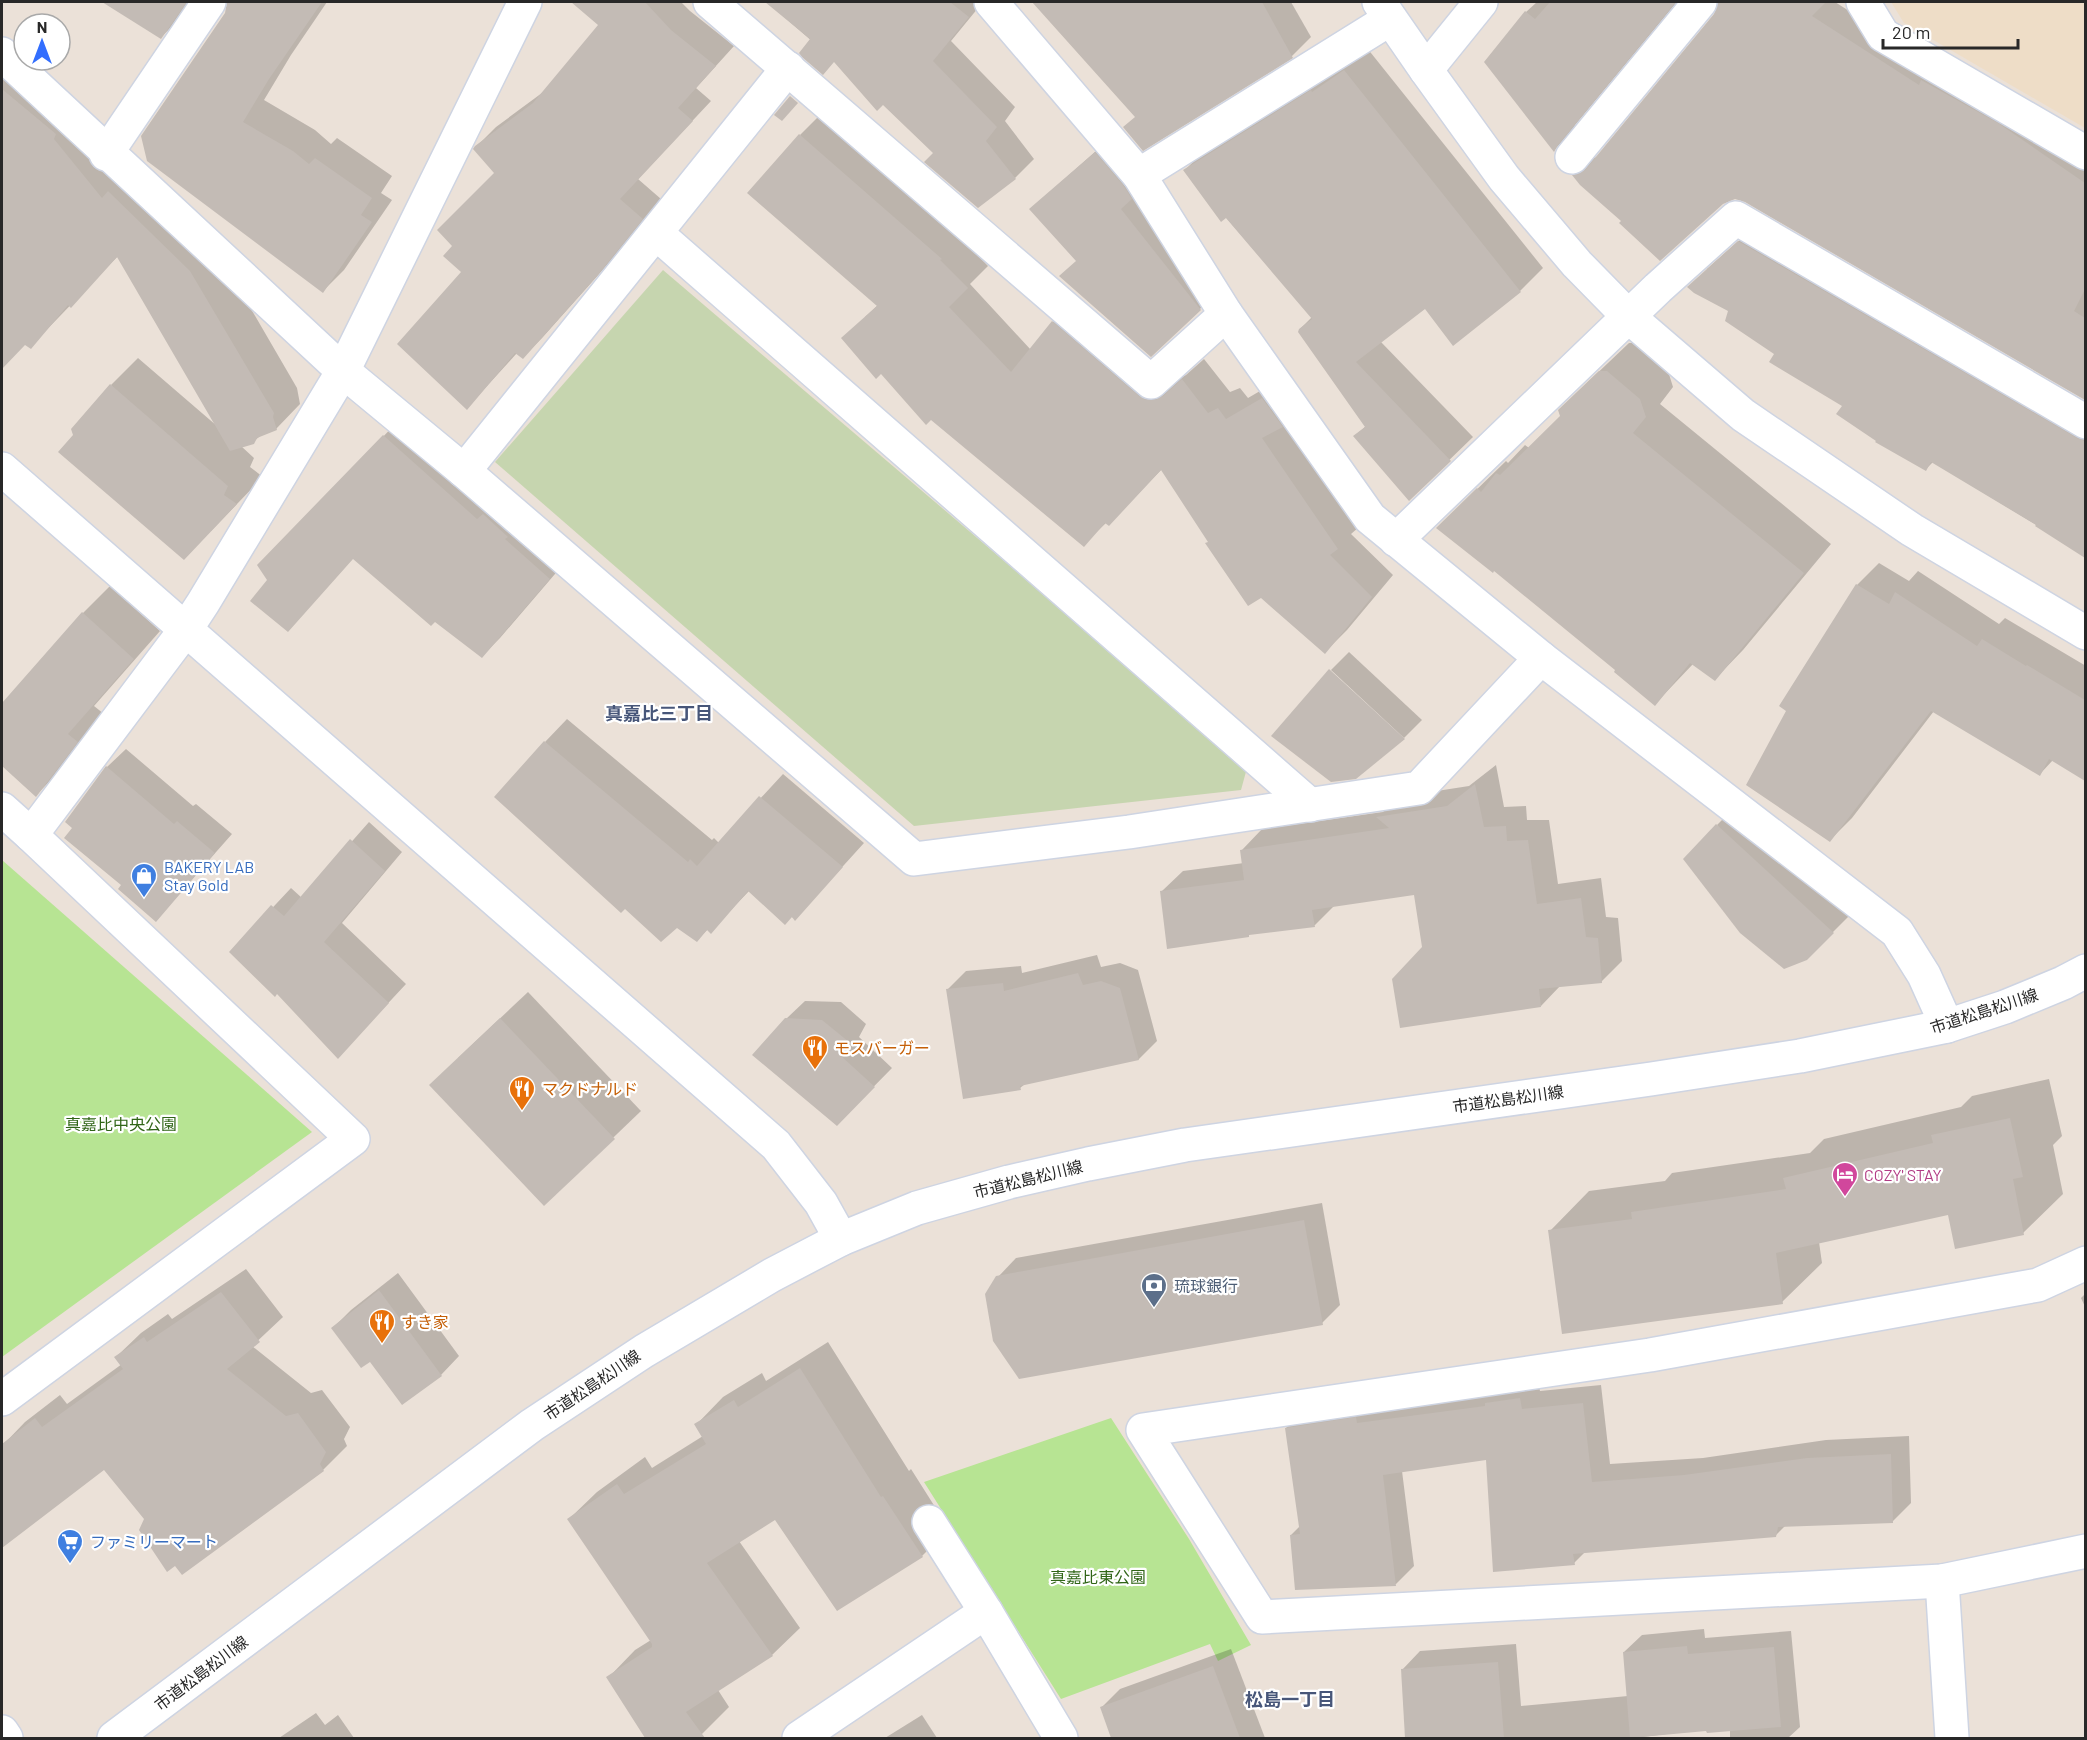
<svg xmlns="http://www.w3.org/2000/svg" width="2087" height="1740" viewBox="0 0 2087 1740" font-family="Barlow,'Noto Sans JP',sans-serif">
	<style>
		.education { fill: #eeddc7 }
		.green { fill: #b7e493 }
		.cemetery { fill: #c6d5af }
		.shadow { fill: #0003 }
		.building { fill: #c3bbb5 }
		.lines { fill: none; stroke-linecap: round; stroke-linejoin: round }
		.minor-casing { stroke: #ced4e2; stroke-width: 36 }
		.tertiary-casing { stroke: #ced4e2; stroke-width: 36 }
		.minor { stroke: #fff; stroke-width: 33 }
		.tertiary { stroke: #fff; stroke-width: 33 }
		.labels { text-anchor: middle; stroke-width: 4.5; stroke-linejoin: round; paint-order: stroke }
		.shop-label { font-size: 16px; fill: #366cbe; stroke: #fff; text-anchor: start }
		.street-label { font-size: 16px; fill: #282828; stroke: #fff }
		.food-label { font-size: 16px; fill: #c56008; stroke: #fff; text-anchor: start }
		.park-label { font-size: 16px; fill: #306517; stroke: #fff }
		.hotel-label { font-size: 16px; fill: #b23c85; stroke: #fff; text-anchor: start }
		.service-label { font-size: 16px; fill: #4e5e75; stroke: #fff; text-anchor: start }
		.neighbourhood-label { font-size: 18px; font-weight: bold; fill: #475679; stroke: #fff }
	</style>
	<rect width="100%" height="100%" fill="#ebe1d8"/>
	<polygon class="education" points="1891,2 2085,2 2085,128 1904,23"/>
	<g class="green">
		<polygon points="2,860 312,1132 2,1357"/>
		<polygon points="1111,1418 1189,1539 1251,1645 1218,1661 1210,1644 1061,1699 924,1482"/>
	</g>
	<polygon class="cemetery" points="663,270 1247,768 1241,790 914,826 495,462"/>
	<g class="shadow">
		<polygon points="105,2 192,2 183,16 161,37"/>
		<polygon points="229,2 327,2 291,55 264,100 315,130 331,144 337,138 392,176 381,193 392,200 344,270 323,291 148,160 226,13"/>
		<polygon points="613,2 681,2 690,11 734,46 696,88 711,101 638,179 661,199 616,255 542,338 523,357 517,353 467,408 463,272 454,246 496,173 476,147 496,127 546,90 619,7"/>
		<polygon points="767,2 983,2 951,41 1015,107 1005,121 1034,159 1015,178 935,153 883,103"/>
		<polygon points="1033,2 1291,2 1311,37 1292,56 1136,117"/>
		<polygon points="1537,2 1677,2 1575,125 1572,132 1554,150 1526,12"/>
		<polygon points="1734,2 1835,2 1937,67 2086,152 2086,398 1746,200 1735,198 1623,221 1574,175 1592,158 1599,157"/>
		<polygon points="1367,48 1543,268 1520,291 1426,307 1380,341 1473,437 1409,499 1355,436 1366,426 1300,329 1312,317 1185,170 1208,147"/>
		<polygon points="2,70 215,247 297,388 300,404 276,429 260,436 253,442 241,446 254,458 250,467 263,477 211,531 111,385 138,358 217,426 118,256 30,347 25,343 2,367"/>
		<polygon points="821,114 961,238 988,266 970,284 1031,350 1053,322 1074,301 1160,375 1178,379 1186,375 1204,359 1230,392 1240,388 1248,398 1284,377 1359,527 1351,534 1393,575 1347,630 1325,652 1209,541 1162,469 1109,524 1107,522 1083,545 881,372 865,317 878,305 800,135"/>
		<polygon points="1114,135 1219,291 1151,355 1077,260 1031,209"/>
		<polygon points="1758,224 2086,415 2086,555 1933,462 1926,469 1776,353 1730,311 1707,269"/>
		<polygon points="1629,343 1636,343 1668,371 1673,387 1660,404 1831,544 1743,650 1715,679 1693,664 1655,704 1466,500 1506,461 1508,463 1525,445 1529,448 1562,416 1588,382"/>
		<polygon points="402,417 567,560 500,638 482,656 354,558 259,566"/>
		<polygon points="1879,563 1909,581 1918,571 1999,624 2005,618 2086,666 2086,779 2053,760 2040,774 1934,711 1852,818 1830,840 1857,585"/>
		<polygon points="110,586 160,631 94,706 104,714 63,768 36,795 2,764 2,705 83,613"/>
		<polygon points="1349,652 1422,720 1404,738 1331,670"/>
		<polygon points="567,719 712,840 714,838 719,843 783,774 864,843 795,919 750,890 711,931 708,929 697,940 545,742"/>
		<polygon points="126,749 193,806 196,804 232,834 156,920 67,821 107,767"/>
		<polygon points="1496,765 1504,807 1526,806 1527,820 1549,820 1558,884 1601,878 1606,917 1618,918 1622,961 1601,982 1561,985 1541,1006 1423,948 1416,893 1335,905 1315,925 1251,933 1248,936 1162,891 1183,871 1244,863 1242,850 1262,829 1383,812 1398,797 1469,786"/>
		<polygon points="1744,798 1860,905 1806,959 1717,825"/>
		<polygon points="369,822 402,852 342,923 406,984 338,1057 277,992 231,952 291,888 302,898"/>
		<polygon points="1097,955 1101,967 1120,963 1138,970 1157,1041 1139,1059 1025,1084 1020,1088 947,990 966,971 1021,966 1022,973"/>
		<polygon points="528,992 641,1111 544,1204 458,1058"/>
		<polygon points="805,1001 841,1002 866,1024 859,1037 892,1068 837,1124 786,1019"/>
		<polygon points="2049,1079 2062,1136 2053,1145 2063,1194 2023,1233 1949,1213 1819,1242 1822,1263 1782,1302 1550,1231 1589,1191 1665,1181 1672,1173 1810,1153 1824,1139 1961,1107 1972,1096"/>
		<polygon points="1322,1203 1340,1305 1322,1323 998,1277 1016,1258"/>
		<polygon points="246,1269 283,1317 252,1346 311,1393 322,1390 350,1427 344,1439 347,1446 323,1470 146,1519 104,1468 2,1546 2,1446 25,1422 60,1395 67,1404 122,1364 116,1357 141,1333 168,1314 172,1319"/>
		<polygon points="398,1273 459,1356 441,1375 402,1403 371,1360 333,1328 351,1310"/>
		<polygon points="2086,1293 2086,1309 2081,1298"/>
		<polygon points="828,1342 909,1471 911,1469 949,1529 922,1556 776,1518 739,1541 800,1628 772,1655 718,1690 729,1707 702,1734 695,1738 647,1738 608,1678 635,1650 651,1640 569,1519 597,1492 645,1457 652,1468 703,1436 696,1425 723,1397 762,1373 766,1381"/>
		<polygon points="1538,1381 1540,1391 1601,1385 1610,1464 1703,1458 1826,1440 1909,1436 1911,1503 1893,1521 1786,1525 1775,1536 1585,1552 1574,1563 1488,1458 1402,1471 1414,1566 1396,1584 1296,1589 1291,1535 1300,1526 1286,1428 1305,1410"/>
		<polygon points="1704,1629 1705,1638 1791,1631 1800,1727 1788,1738 1730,1738 1730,1730 1708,1729 1634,1738 1407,1738 1402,1670 1420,1651 1516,1644 1521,1706 1628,1696 1624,1652 1642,1635"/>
		<polygon points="1231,1649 1265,1738 1113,1738 1102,1707 1120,1689"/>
		<polygon points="316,1713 325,1725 338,1715 354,1738 279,1738"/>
		<polygon points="922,1715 937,1738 885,1738"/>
	</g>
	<g class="building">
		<polygon points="102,2 187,2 161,39"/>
		<polygon points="227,2 322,2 269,79 243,122 293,151 309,164 315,158 372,198 361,215 372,222 323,293 147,161 141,136 225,13"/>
		<polygon points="571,2 645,2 671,30 716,66 678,108 693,121 620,199 643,219 597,276 523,359 515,353 467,410 397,344 461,272 443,256 452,246 437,230 494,173 473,149 475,146 533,103 598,25"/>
		<polygon points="765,2 950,2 969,17 933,61 997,127 986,141 1016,179 978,208 924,162 933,153 883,105 877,111 834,62 823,75 802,57 799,53 810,39"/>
		<polygon points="1032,2 1262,2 1293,58 1143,151 1123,127 1135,117"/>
		<polygon points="1550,2 1676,2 1558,145 1554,152 1484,62 1525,11 1535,19"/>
		<polygon points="1718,2 1826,2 1812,16 1919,85 1921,80 1998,123 2085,183 2085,289 2074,311 2085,318 2085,400 1745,202 1735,199 1723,204 1660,261 1619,223 1621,221 1580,185 1572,175 1579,174 1586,169 1714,14"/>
		<polygon points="1344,70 1521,292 1453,346 1425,309 1356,362 1451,461 1409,501 1353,436 1365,427 1298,332 1299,329 1312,319 1226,218 1221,222 1183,170 1311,90 1312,92"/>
		<polygon points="2,89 56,134 54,139 102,198 108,191 190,271 274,413 273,417 277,430 257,438 254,444 230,451 117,257 71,308 68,305 31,349 25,345 2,369"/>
		<polygon points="790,96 798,103 782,121 774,115"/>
		<polygon points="799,134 942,259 940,260 968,288 949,307 1011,372 1052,321 1139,396 1146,400 1155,400 1163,396 1182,379 1208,413 1218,408 1226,419 1262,398 1283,427 1262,438 1338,549 1330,555 1372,597 1325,654 1261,598 1248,606 1205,543 1208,542 1161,470 1109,526 1105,523 1084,547 931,420 926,425 881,374 876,379 841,338 877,306 747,193"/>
		<polygon points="1095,152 1124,186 1132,199 1121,209 1201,310 1151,357 1059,276 1076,261 1029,209"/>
		<polygon points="1738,241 2077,438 2085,441 2085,558 2035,526 2036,525 1931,462 1926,471 1875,442 1876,441 1836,414 1842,406 1769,362 1774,354 1725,321 1728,311 1694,293 1687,287"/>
		<polygon points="1599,371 1607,371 1640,399 1646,417 1633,433 1804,573 1715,681 1690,663 1655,706 1614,672 1615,670 1494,571 1493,573 1436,528 1477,488 1481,492 1496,473 1500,475 1560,416 1558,410"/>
		<polygon points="110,384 228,486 224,495 237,504 184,560 58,452 73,435 71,429"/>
		<polygon points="383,435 477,519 483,514 508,537 505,539 550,579 482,658 435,622 431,626 353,559 288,632 250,601 267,580 257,565"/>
		<polygon points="1856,584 1889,604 1895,592 1977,646 1982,639 2026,666 2027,665 2085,700 2085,781 2049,759 2040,776 1931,711 1830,842 1746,785 1786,711 1779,706"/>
		<polygon points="82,612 134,659 68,734 78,742 36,797 2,766 2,703"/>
		<polygon points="1329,669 1405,739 1356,779 1331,782 1271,736"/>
		<polygon points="544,741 688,862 690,859 697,866 759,796 843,867 795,921 792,917 785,925 748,891 711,934 707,930 697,942 677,928 661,942 625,909 621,913 494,797"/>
		<polygon points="106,766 174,824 177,821 215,853 156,922 118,889 121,885 64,838 72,828 65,822"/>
		<polygon points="1475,784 1484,827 1506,826 1507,841 1528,840 1537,904 1581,898 1586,937 1598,938 1602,983 1539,989 1541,1007 1400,1028 1392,979 1422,947 1414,895 1312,910 1315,927 1249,935 1249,937 1167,949 1160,891 1244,880 1240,850 1389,828 1376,817 1447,806"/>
		<polygon points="1716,824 1834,933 1807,960 1784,969 1740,933 1683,859"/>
		<polygon points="350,839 385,871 324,942 389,1003 338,1059 277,994 275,997 229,952 271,905 284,916"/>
		<polygon points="1078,973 1083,985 1101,981 1120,988 1139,1060 1020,1086 1021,1090 963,1099 946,989 1003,983 1004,991"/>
		<polygon points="500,1018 615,1139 544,1206 429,1085"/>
		<polygon points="785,1018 822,1020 849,1042 841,1056 875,1087 837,1126 752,1055"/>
		<polygon points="2010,1118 2023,1177 2013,1179 2024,1235 1955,1249 1948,1215 1776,1253 1783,1304 1562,1334 1548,1230 1632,1219 1631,1212 1786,1189 1783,1178 1933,1143 1931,1135"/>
		<polygon points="1304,1220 1323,1325 1019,1379 993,1341 985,1294 996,1276"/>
		<polygon points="379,1290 442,1376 402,1405 370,1362 361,1368 331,1328"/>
		<polygon points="221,1292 260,1342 227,1369 286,1416 298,1413 326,1452 320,1464 324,1471 182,1575 175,1566 167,1572 139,1530 144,1519 104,1470 2,1548 2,1444 35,1418 42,1427 123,1369 114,1357 144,1337 147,1342"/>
		<polygon points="800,1368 881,1497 883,1496 923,1557 837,1611 775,1520 707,1563 773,1656 686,1712 705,1738 645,1738 606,1677 652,1647 652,1644 567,1519 617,1484 624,1494 706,1444 694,1424 734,1400 738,1407"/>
		<polygon points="1520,1398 1522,1409 1583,1403 1592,1482 1684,1475 1807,1458 1891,1454 1893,1523 1778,1527 1776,1537 1573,1554 1575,1565 1493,1572 1486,1460 1383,1475 1396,1586 1295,1590 1290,1535 1300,1534 1285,1428 1356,1417 1357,1423 1485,1406 1485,1403"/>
		<polygon points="1687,1646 1688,1654 1774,1647 1781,1727 1707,1733 1706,1731 1630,1738 1623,1652"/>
		<polygon points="1498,1662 1504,1738 1405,1738 1401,1669"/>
		<polygon points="1213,1666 1240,1738 1111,1738 1100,1707"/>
	</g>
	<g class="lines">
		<defs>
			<g id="minor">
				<polyline points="710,2 1151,382 1226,314"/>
				<polyline points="991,2 1139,175 1226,314 1370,518 1541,658 1897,932 1924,975 1947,1026"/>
				<polyline points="1863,2 1883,35 2086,153"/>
				<polyline points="2,54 343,371 464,471 914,859 1129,832 1419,788 1541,658"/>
				<polyline points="1426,70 1481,2"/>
				<polyline points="106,154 209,2"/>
				<polyline points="1572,157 1700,2"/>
				<polyline points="1139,175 1390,19"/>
				<polyline points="656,233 1310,805"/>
				<polyline points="464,471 788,68"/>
				<polyline points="1396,540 1658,288 1736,218 2086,422"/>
				<polyline points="2,809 31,835 186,629 203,603 343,371 525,2"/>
				<polyline points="2086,1263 2038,1285 1650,1355 1143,1430 1262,1617 1942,1581 2086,1551"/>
				<polyline points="2,1399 353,1139 31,835"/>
				<polyline points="929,1522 986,1612"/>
				<polyline points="1942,1581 1952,1738"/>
				<polyline points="2,1732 6,1738"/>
				<polyline points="799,1738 986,1612 1061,1738"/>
			</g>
			<g id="tertiary">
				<polyline points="1379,2 1426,70 1504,178 1577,264 1629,317 1743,415 1912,530 2086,633"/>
				<polyline points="2,469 776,1145 821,1203 841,1239"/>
				<polyline points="114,1738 532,1425 644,1351 772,1275 841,1239 917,1208 1009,1182 1088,1164 1185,1145 1651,1079 1800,1056 1947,1026 2005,1007 2063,983 2086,971"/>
			</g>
		</defs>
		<use href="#minor" class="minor-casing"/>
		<use href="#tertiary" class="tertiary-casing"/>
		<use href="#minor" class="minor"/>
		<use href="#tertiary" class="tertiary"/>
	</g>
	<defs>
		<symbol id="shop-pin" viewBox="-11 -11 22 30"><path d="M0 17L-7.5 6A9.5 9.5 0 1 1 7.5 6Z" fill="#3f7fe0" stroke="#fff"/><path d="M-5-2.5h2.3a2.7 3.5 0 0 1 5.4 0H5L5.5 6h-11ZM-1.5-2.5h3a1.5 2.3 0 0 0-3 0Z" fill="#fff"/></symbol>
		<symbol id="restaurant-pin" viewBox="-11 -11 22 30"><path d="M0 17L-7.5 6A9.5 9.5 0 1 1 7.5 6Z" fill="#e8710a" stroke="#fff"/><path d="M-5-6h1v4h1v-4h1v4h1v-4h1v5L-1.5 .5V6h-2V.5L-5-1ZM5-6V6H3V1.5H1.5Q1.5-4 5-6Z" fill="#fff"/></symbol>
		<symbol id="hotel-pin" viewBox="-11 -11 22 30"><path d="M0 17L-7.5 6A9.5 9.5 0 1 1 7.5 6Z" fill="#d1479c" stroke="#fff"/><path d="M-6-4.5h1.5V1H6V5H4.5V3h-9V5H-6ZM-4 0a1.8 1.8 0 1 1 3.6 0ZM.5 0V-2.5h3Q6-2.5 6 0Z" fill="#fff"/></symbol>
		<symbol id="bank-pin" viewBox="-11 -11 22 30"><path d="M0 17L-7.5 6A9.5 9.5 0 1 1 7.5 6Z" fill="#5c6f8a" stroke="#fff"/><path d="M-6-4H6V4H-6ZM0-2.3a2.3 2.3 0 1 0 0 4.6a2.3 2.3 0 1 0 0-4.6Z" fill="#fff"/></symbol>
		<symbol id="supermarket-pin" viewBox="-11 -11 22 30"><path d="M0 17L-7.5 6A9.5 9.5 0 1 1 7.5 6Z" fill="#3f7fe0" stroke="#fff"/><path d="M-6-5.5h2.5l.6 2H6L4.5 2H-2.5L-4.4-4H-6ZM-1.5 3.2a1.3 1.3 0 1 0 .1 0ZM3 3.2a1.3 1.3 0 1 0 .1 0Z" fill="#fff"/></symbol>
	</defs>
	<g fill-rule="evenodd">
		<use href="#shop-pin" x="129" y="861" width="30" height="40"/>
		<use href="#restaurant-pin" x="800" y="1033" width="30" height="40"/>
		<use href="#restaurant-pin" x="507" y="1074" width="30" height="40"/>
		<use href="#hotel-pin" x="1830" y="1160" width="30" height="40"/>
		<use href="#bank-pin" x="1139" y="1271" width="30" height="40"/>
		<use href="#restaurant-pin" x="367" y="1307" width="30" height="40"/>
		<use href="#supermarket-pin" x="55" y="1527" width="30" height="40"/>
	</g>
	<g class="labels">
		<g class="shop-label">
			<text x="164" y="873">BAKERY LAB<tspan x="164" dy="18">Stay Gold</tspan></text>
			<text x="90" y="1548">ファミリーマート</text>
		</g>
		<g class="street-label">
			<text transform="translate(1984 1011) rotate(-18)" y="6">市道松島松川線</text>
			<text transform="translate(1508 1099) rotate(-8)" y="6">市道松島松川線</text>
			<text transform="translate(1028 1179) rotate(-14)" y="6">市道松島松川線</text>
			<text transform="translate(592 1385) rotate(-34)" y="6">市道松島松川線</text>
			<text transform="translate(201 1673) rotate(-37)" y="6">市道松島松川線</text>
		</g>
		<g class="food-label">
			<text x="834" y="1054">モスバーガー</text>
			<text x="542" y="1095">マクドナルド</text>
			<text x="401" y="1328">すき家</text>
		</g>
		<g class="park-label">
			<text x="121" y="1130">真嘉比中央公園</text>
			<text x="1098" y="1583">真嘉比東公園</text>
		</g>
		<g class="hotel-label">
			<text x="1864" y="1181">COZY' STAY</text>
		</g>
		<g class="service-label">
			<text x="1174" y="1292">琉球銀行</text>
		</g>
		<g class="neighbourhood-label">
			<text x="659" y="720">真嘉比三丁目</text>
			<text x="1290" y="1706">松島一丁目</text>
		</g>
	</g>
	<rect width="2087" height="1740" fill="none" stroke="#282828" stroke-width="6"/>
	<g transform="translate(42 42)"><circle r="28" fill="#ffffff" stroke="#a9a9a9" stroke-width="1.5"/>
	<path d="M0-4.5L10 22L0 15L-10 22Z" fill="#326efe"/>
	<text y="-9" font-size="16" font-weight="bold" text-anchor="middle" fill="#282828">N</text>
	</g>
	<path d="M1883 39v9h135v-9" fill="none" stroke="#282828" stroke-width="3"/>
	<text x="1892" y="39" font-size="18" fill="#282828" stroke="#ffffff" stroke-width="4.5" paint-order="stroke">20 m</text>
</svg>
